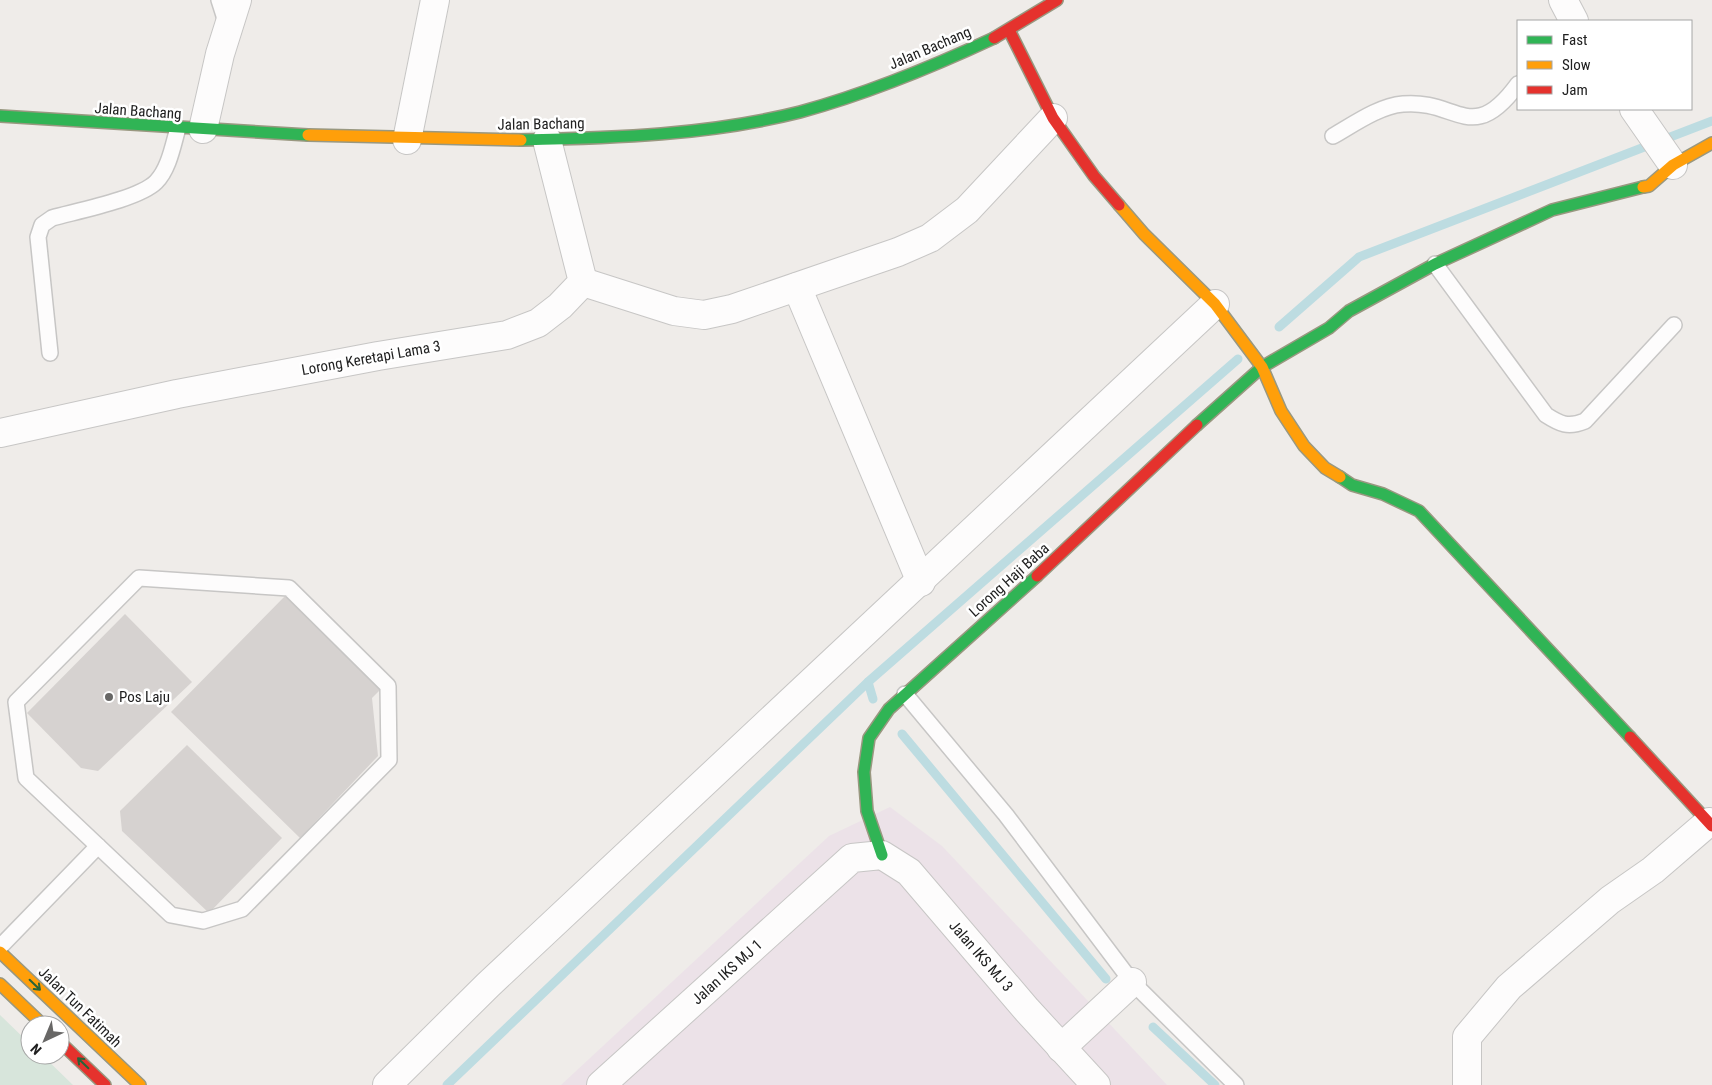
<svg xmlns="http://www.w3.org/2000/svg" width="1712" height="1085" viewBox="0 0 1712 1085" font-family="'Roboto Condensed',sans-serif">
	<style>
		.industrial { fill: #ece2e8 }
		.wetland { fill: #d7e5db }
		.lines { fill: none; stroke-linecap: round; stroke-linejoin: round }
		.stream { stroke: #bddce1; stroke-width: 9 }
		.building { fill: #d6d2d0 }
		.lane-casing { stroke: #c7c6c5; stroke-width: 18 }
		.street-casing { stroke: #c7c6c5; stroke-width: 30 }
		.fast-casing { stroke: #999880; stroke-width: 14 }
		.slow-casing { stroke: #999880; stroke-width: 14 }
		.jam-casing { stroke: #999880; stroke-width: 14 }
		.lane { stroke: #fdfcfc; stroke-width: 15 }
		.street { stroke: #fdfcfc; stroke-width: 28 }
		.fast { stroke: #30b455; stroke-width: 11 }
		.slow { stroke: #ff9f0a; stroke-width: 11 }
		.jam { stroke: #e5322d; stroke-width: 11 }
		.oneway { stroke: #276338 }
		.poi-dot { fill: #686766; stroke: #fff; stroke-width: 2 }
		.labels { text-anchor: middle; stroke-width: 5; stroke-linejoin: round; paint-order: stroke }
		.street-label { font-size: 15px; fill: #202020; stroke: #fff }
		.poi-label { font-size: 15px; fill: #202020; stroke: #fff; text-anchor: start }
	</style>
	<rect width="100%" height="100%" fill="#efece9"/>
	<polygon class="industrial" points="890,807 942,846 1167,1085 561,1085 829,836"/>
	<polygon class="wetland" points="0,1015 30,1044 30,1055 42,1055 73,1085 0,1085"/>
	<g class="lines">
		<g class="stream">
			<polyline points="1279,327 1359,257 1712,121"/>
			<polyline points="868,682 873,699"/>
			<polyline points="902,734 1106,979"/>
			<polyline points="1153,1027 1215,1085"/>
			<polyline points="447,1085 868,682 1238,359"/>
		</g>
	</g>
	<g class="building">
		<polygon points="285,596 380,690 372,698 378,756 300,838 171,712"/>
		<polygon points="125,614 192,682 98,771 81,768 27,713"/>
		<polygon points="187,745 282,838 209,913 122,831 120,811"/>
	</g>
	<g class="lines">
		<defs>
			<g id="lane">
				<polyline points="219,0 227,25"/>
				<path d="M1333,136C1354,124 1379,106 1403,104C1457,99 1472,147 1518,84"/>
				<path d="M1435,264L1546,415C1560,424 1568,428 1585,421L1674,325"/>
				<path d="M50,353L38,237L42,225L52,218C77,211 139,199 156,182C169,169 173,145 178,128"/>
				<polygon points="139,578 289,588 388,686 389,760 242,909 203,921 171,915 26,778 16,702"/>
				<polyline points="905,694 1006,815 1132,982 1236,1085"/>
				<polyline points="0,947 98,846"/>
			</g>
			<g id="street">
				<polyline points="1563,0 1574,21"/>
				<polyline points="1634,109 1673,165"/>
				<polyline points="203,129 220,54 237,0"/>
				<polyline points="407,140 435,0"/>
				<polyline points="583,282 674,311 704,315 732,309 898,252 930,238 967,210 1053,118"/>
				<polyline points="797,287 921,582"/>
				<polyline points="0,433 177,394 378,356 507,335 538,323 560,306 583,282 547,140"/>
				<polyline points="1061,1048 1132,982"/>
				<polyline points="387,1085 488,985 1215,304"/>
				<polyline points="601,1085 852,858 882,855 909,872 1027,1010 1096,1085"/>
				<polyline points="1467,1085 1467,1037 1509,987 1610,900 1653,870 1709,822"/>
			</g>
			<g id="fast">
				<polyline points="0,116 308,135"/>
				<path d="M521,140C614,138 709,135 800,112C866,94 932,67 994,38"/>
				<polyline points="1197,425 1262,367 1329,328 1349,311 1435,264 1552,210 1643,187"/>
				<polyline points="1340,477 1352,485 1383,494 1419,511 1630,737"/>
				<polyline points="882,855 867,811 864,772 869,738 889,709 1037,576"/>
			</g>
			<g id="slow">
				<polyline points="308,135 521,140"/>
				<polyline points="1643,187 1649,186 1673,165 1712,143"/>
				<polyline points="1119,205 1144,234 1215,304 1262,367 1281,411 1304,446 1325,468 1340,477"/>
				<polyline points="0,952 140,1085"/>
				<polyline points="0,984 43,1025"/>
			</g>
			<g id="jam">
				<polyline points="1009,30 1053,118 1094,176 1119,205"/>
				<polyline points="994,38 1057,0"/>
				<polyline points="1037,576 1197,425"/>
				<polyline points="1630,737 1712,826"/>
				<polyline points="60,1042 105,1085"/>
			</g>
		</defs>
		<use href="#lane" class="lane-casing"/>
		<use href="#street" class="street-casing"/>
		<use href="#fast" class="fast-casing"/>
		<use href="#slow" class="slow-casing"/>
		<use href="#jam" class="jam-casing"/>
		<use href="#lane" class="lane"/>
		<use href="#street" class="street"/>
		<use href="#fast" class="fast"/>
		<use href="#slow" class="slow"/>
		<use href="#jam" class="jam"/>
	</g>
	<defs><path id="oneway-shaft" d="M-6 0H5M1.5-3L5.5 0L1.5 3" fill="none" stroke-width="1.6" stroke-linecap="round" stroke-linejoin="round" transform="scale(1.25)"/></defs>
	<g class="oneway">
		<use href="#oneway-shaft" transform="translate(35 985) rotate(44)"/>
		<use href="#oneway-shaft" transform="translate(83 1063) rotate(-136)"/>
	</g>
	<circle class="poi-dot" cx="109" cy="697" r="5"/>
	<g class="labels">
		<g class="street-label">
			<text transform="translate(930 48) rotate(-23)" y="5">Jalan Bachang</text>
			<text transform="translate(138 111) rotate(4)" y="5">Jalan Bachang</text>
			<text transform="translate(541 124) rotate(-1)" y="5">Jalan Bachang</text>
			<text transform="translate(371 358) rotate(-10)" y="5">Lorong Keretapi Lama 3</text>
			<text transform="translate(1009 580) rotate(-42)" y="5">Lorong Haji Baba</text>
			<text transform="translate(981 956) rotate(49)" y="5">Jalan IKS MJ 3</text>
			<text transform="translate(727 972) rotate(-42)" y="5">Jalan IKS MJ 1</text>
			<text transform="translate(80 1007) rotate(44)" y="5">Jalan Tun Fatimah</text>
		</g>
		<g class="poi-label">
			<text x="119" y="702">Pos Laju</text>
		</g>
	</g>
	<rect x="1517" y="20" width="175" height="90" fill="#ffffff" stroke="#a6a6a6"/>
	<rect x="1527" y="36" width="25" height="8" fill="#30b455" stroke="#a6a6a6"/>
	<text x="1562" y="45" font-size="15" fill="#202020">Fast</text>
	<rect x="1527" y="61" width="25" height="8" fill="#ff9f0a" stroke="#a6a6a6"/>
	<text x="1562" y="70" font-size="15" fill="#202020">Slow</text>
	<rect x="1527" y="86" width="25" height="8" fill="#e5322d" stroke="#a6a6a6"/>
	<text x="1562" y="95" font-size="15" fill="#202020">Jam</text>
	<g transform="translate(45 1040) rotate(224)"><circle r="24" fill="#ffffff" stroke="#a6a6a6"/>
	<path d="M0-4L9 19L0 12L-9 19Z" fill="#686766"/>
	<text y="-8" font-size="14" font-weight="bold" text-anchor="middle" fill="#202020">N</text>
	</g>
</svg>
